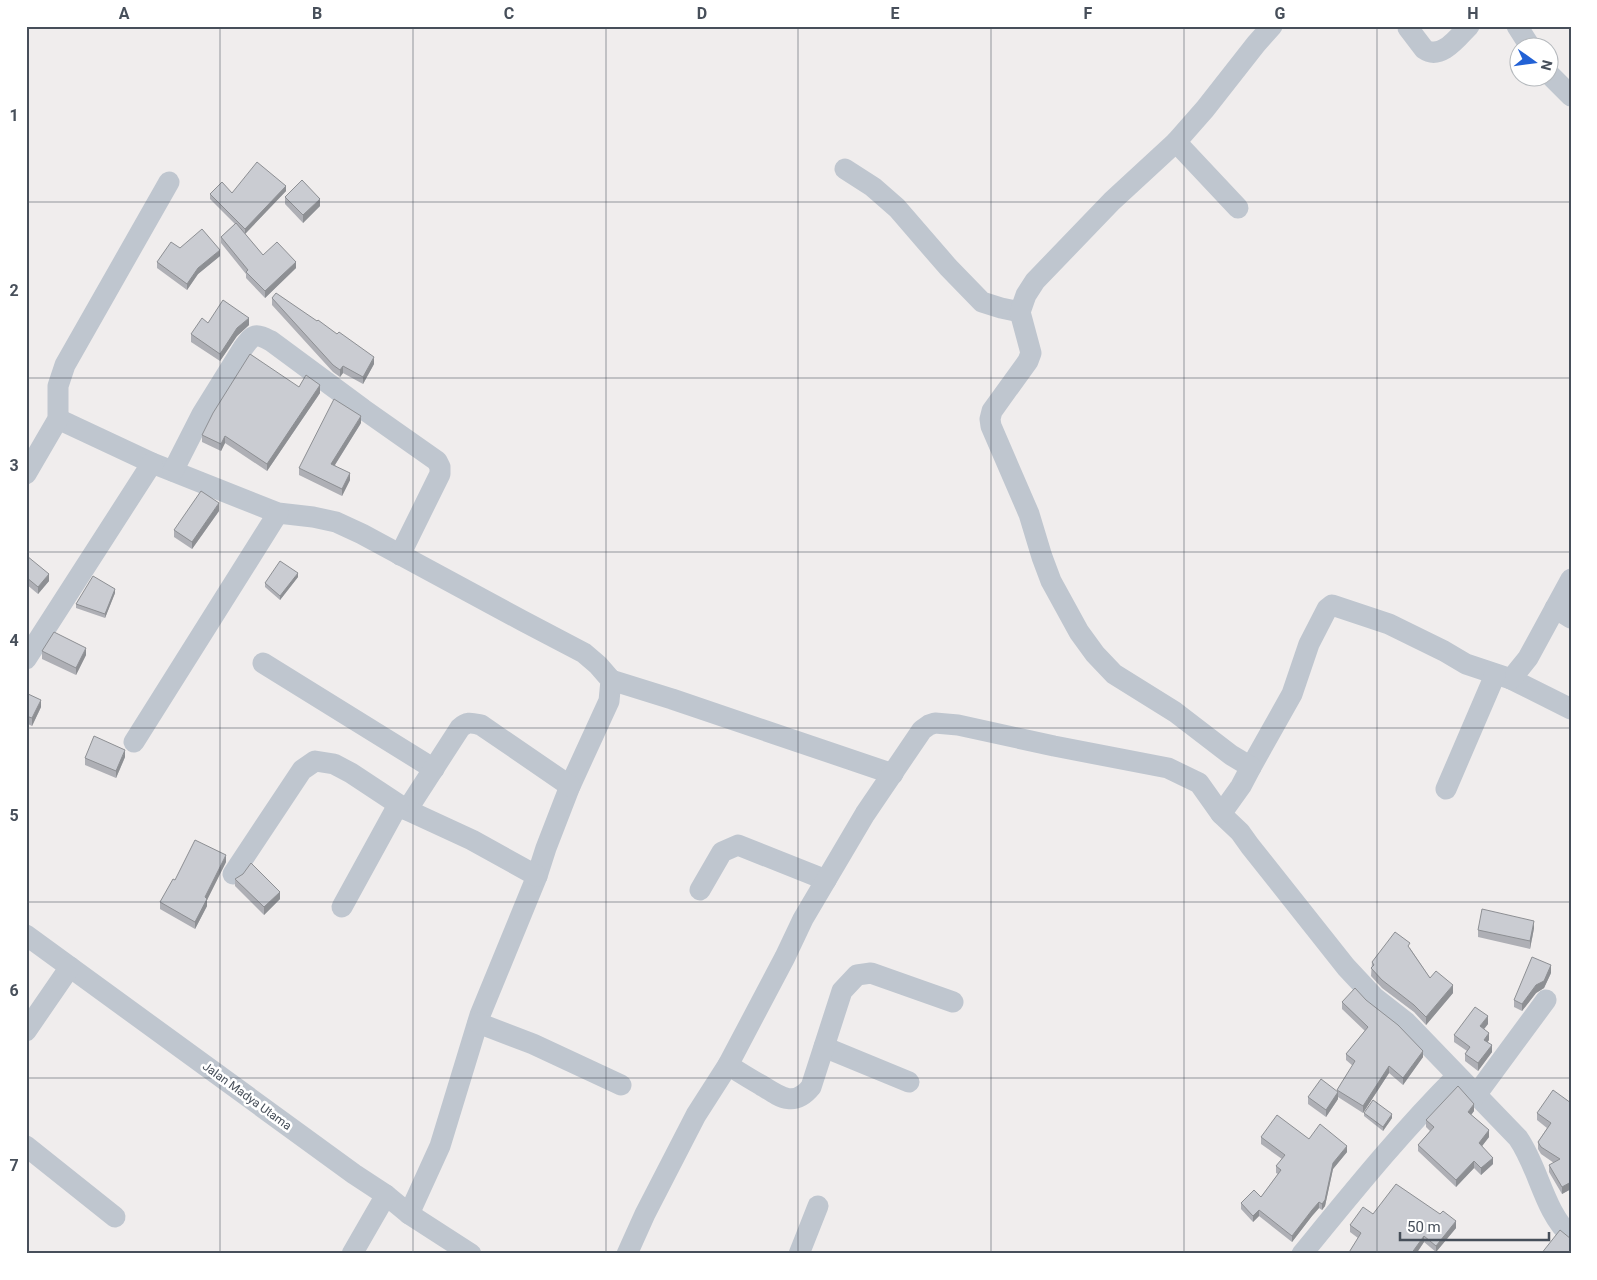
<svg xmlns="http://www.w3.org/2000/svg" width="1597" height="1280" viewBox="0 0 1597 1280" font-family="Roboto,sans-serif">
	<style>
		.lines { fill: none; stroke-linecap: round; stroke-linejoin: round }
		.minor { stroke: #bfc6cf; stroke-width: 21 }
		.wall { fill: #aeafb5 }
		.shaded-wall { fill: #8d8f93 }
		.building { fill: #caccd2; stroke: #8d8f93 }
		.grid { fill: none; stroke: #474f5a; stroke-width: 1; stroke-opacity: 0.55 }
		.labels { text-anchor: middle; stroke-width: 5; stroke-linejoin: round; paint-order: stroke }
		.street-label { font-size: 12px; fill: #474f5a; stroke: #fff }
		.neatline { fill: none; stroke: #474f5a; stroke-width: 2 }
		.grid-label { font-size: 16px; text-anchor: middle; font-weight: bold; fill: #474f5a }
	</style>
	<rect width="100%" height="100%" fill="#f0eded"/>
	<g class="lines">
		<g class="minor">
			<polyline points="1517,26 1531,48"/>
			<path d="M1408,28L1424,49C1441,61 1458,37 1469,26"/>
			<polyline points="1550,75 1571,96"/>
			<polyline points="1176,142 1238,208"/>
			<polyline points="845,169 873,187 897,208 948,267 982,302 1001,308 1020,312"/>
			<polyline points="58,419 152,463 278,513 313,517 336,522 362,534 523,621 584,653 598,665 611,680 609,701 570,786 546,848 537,876 480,1015 440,1146 409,1214"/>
			<path d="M173,471L202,414L243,348C254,333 255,333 271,341L363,409L437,461L440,467V474L400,555"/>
			<polyline points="26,474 58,419 58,386 65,365 169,182"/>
			<polyline points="1555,608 1571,618"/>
			<polyline points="26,659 152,463"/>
			<polyline points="263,663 434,769"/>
			<polyline points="1511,679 1571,709"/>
			<polyline points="611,680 672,699 893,774"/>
			<polyline points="134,742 278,513"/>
			<polyline points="1251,767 1292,694 1309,644 1327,609 1332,605 1389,624 1444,651 1466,664 1511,679 1528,658 1571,579"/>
			<polyline points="1446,789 1495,675"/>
			<path d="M407,810L460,728C467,721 472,723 481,725L570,786"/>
			<path d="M1221,814L1240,832L1250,846L1346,967L1374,997L1406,1022L1518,1138C1539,1168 1544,1212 1571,1236"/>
			<polyline points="233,874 302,770 315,761 334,764 351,773 407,810 472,840 537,876"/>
			<polyline points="700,890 722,852 738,845 826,880"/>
			<polyline points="342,907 398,805"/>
			<polyline points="26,935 354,1174 386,1195 409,1214 471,1254"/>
			<polyline points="478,1023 533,1044 621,1085"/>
			<polyline points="26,1031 70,967"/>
			<polyline points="824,1047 909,1082"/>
			<path d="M728,1065C739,1072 750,1079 761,1085C780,1097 794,1108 811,1087L842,991L857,975L871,973L953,1002"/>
			<polyline points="1476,1095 1546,1000"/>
			<polyline points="26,1146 115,1217"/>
			<polyline points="352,1254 386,1195"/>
			<polyline points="627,1254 645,1214 696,1115 728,1065 785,957 803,919 865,814 922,730 929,725 935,723 958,725 1054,746 1168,768 1199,783 1221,814 1241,786 1251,767 1231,755 1175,712 1114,674 1095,654 1079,632 1051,581 1042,557 1029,514 991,426 990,419 992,411 1028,361 1031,353 1020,312 1026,295 1035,281 1112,201 1176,142 1205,109 1256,44 1272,26"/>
			<polyline points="799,1254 818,1206"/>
			<path d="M1302,1254C1352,1193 1401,1132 1457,1076"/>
		</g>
	</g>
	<g class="wall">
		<polygon points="286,191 245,234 263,255 296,268 265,298 246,278 246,274 221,243 221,237 235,224 210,199 210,194"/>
		<polygon points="285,197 320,206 303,223 285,204"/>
		<polygon points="180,248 220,256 198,274 187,290 157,268 157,262"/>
		<polygon points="272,298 374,364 363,384 343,373 340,377 333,372 272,305"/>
		<polygon points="208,323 249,325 237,336 220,361 191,342 191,334"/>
		<polygon points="299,387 320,393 267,471 225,443 221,451 202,442 202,435"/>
		<polygon points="361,423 335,465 350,480 342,496 299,475 299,468"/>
		<polygon points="219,511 192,549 174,537 174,530"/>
		<polygon points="26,557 49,581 38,594 26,584"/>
		<polygon points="298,577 280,600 265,587 265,583"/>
		<polygon points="115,593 105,618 76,608 76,604"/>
		<polygon points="42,651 86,655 76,675 42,659"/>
		<polygon points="26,693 41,707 32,726 26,723"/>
		<polygon points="125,757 116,778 85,765 85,758"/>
		<polygon points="226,862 207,900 207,906 195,929 160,909 160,902 175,880"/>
		<polygon points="243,874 280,899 264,915 235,886 235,879"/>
		<polygon points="1534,928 1530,949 1478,937 1478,930"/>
		<polygon points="1410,948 1430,978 1453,993 1426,1025 1414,1012 1382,988 1371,976 1372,962"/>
		<polygon points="1551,973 1544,988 1536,993 1522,1011 1514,1007 1514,1000"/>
		<polygon points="1342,1002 1423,1057 1403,1085 1389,1073 1363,1113 1338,1097 1338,1099 1326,1117 1308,1104 1308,1097 1337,1091 1337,1090 1353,1066 1346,1060 1346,1054 1365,1031 1342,1009"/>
		<polygon points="1488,1024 1484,1029 1489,1040 1487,1042 1492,1052 1478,1071 1465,1061 1465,1054 1467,1051 1454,1042 1454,1035"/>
		<polygon points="1571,1103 1571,1189 1562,1194 1549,1172 1549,1165 1554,1163 1541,1154 1538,1149 1538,1142 1547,1128 1537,1120 1537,1113"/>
		<polygon points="1474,1111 1471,1115 1489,1137 1482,1146 1493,1164 1481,1175 1474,1168 1456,1187 1418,1151 1418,1145 1430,1131 1426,1127 1426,1120"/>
		<polygon points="1364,1113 1392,1118 1383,1131 1364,1116"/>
		<polygon points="1261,1137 1309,1139 1347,1152 1333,1169 1325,1206 1322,1210 1319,1208 1312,1216 1292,1242 1259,1216 1253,1222 1241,1209 1241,1203 1261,1197 1278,1174 1276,1173 1276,1166 1282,1159 1261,1144"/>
		<polygon points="1373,1214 1456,1228 1436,1252 1424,1242 1416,1254 1348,1254 1358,1238 1350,1232 1350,1225"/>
	</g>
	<g class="shaded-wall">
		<polygon points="286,186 286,191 245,234 245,229"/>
		<polygon points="320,199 320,206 303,223 303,215"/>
		<polygon points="220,250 220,256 198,274 187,290 187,284 198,268"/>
		<polygon points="296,262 296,268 265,298 265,291"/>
		<polygon points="249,318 249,325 237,336 220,361 220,354 237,328"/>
		<polygon points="374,357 374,364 363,384 363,377"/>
		<polygon points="343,366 343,373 340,377 340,370"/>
		<polygon points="320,385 320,393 267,471 267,464"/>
		<polygon points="361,416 361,423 331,471 331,464"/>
		<polygon points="225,436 225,443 221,451 221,444"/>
		<polygon points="350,473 350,480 342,496 342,489"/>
		<polygon points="219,503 219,511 192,549 192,542"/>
		<polygon points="298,573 298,577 280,600 280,596"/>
		<polygon points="49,574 49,581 38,594 38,587"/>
		<polygon points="115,589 115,593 105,618 105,614"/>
		<polygon points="86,648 86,655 76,675 76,668"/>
		<polygon points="41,700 41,707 32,726 32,718"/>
		<polygon points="125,750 125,757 116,778 116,771"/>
		<polygon points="226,855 226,862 207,900 207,906 195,929 195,922 205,897"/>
		<polygon points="280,892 280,899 264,915 264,907"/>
		<polygon points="1534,921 1534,928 1530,949 1530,941"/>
		<polygon points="1551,965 1551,973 1544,988 1536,993 1522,1011 1522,1004"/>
		<polygon points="1453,985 1453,993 1426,1025 1426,1017"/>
		<polygon points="1488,1016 1488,1024 1480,1034 1480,1026"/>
		<polygon points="1489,1033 1489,1040 1484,1047 1484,1040"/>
		<polygon points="1492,1045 1492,1052 1478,1071 1478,1063"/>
		<polygon points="1423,1051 1423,1057 1403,1085 1403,1078"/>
		<polygon points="1389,1066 1389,1073 1363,1113 1363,1106"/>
		<polygon points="1338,1092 1338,1099 1326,1117 1326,1110"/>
		<polygon points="1474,1104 1474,1111 1468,1119 1468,1112"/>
		<polygon points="1392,1114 1392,1118 1383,1131 1383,1127"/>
		<polygon points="1489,1130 1489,1137 1479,1150 1479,1143"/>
		<polygon points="1347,1146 1347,1152 1333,1169 1325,1206 1322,1210 1322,1204 1333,1163"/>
		<polygon points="1493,1158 1493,1164 1481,1175 1481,1168"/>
		<polygon points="1474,1161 1474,1168 1456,1187 1456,1180"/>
		<polygon points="1571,1182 1571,1189 1562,1194 1562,1187"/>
		<polygon points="1319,1202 1319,1208 1312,1216 1292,1242 1292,1236 1312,1210"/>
		<polygon points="1259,1210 1259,1216 1253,1222 1253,1216"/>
		<polygon points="1456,1221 1456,1228 1436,1252 1436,1246"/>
		<polygon points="1424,1236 1424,1242 1416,1254 1411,1254"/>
	</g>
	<g class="building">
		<polygon points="257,162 286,186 245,229 210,194 222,182 232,193"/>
		<polygon points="302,180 320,199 303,215 285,197"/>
		<polygon points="236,223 263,255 277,242 296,262 265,291 246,272 248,270 221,237"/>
		<polygon points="202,229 220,250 198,268 187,284 157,262 171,242 180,248"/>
		<polygon points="276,293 317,321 318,320 337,334 339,332 374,357 363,377 343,366 340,370 333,365 272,298"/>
		<polygon points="223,300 249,318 237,328 220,354 191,334 202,318 208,323"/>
		<polygon points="250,354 299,387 306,375 320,385 267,464 225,436 221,444 202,435 213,413"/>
		<polygon points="334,399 361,416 331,464 350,473 342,489 299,468"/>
		<polygon points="201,491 219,503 192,542 174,530"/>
		<polygon points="27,556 49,574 38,587 26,577 26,557"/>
		<polygon points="280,561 298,573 280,596 265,583"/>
		<polygon points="93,576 115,589 105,614 76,604"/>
		<polygon points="54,632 86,648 76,668 42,651"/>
		<polygon points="26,693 41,700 32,718 26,716"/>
		<polygon points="94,736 125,750 116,771 85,758"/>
		<polygon points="195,840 226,855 205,897 207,899 195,922 160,902 173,879 175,880"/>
		<polygon points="251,863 280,892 264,907 235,879 243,874"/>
		<polygon points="1482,909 1534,921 1530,941 1478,930"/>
		<polygon points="1395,932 1410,943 1408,946 1430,978 1436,971 1453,985 1426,1017 1414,1005 1382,980 1371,968 1374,965 1372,962"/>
		<polygon points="1532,957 1551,965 1544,981 1536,985 1522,1004 1514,1000"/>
		<polygon points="1355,988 1366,1000 1398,1025 1423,1051 1403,1078 1389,1066 1363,1106 1337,1090 1355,1061 1346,1054 1368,1027 1342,1002"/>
		<polygon points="1475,1007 1488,1016 1480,1026 1489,1033 1484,1040 1492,1045 1478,1063 1465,1054 1470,1047 1454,1035"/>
		<polygon points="1321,1079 1338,1092 1326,1110 1308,1097"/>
		<polygon points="1458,1086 1474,1104 1468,1112 1489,1130 1479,1143 1493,1158 1481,1168 1474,1161 1456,1180 1418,1145 1434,1127 1426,1120"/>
		<polygon points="1553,1090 1571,1103 1571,1182 1562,1187 1549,1165 1560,1159 1541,1147 1538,1142 1551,1123 1537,1113"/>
		<polygon points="1373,1100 1392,1114 1383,1127 1364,1113"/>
		<polygon points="1277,1115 1309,1139 1320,1124 1347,1146 1333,1163 1325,1200 1322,1204 1319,1202 1312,1210 1292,1236 1259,1210 1253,1216 1241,1203 1254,1190 1261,1197 1281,1170 1276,1166 1285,1155 1261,1137"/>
		<polygon points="1396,1184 1440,1214 1443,1211 1456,1221 1436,1246 1424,1236 1411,1254 1348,1254 1361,1233 1350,1225 1363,1207 1373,1214"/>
		<polygon points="1560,1230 1571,1239 1571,1254 1541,1254"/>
	</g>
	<path class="grid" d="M220,26V1254M413,26V1254M606,26V1254M798,26V1254M991,26V1254M1184,26V1254M1377,26V1254M26,202H1571M26,378H1571M26,552H1571M26,728H1571M26,902H1571M26,1078H1571"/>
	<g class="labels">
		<g class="street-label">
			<text transform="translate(247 1096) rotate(36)" y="4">Jalan Madya Utama</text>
		</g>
	</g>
	<rect width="1597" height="1280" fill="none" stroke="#ffffff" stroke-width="55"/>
	<g transform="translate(1534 62) rotate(104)"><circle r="24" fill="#ffffff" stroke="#b5b9bd"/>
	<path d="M0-4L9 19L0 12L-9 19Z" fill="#2261d5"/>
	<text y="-8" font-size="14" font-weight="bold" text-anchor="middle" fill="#474f5a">N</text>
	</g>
	<path d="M1400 1232v8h149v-8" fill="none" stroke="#474f5a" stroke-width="2.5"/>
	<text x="1407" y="1232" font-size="15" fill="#474f5a" stroke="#ffffff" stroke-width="4" paint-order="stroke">50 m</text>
	<rect x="28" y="28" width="1542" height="1224" class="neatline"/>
	<g class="grid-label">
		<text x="124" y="19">A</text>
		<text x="317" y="19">B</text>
		<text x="509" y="19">C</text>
		<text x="702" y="19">D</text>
		<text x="895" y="19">E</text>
		<text x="1088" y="19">F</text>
		<text x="1280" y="19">G</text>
		<text x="1473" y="19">H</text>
		<text x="14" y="121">1</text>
		<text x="14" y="296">2</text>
		<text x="14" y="471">3</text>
		<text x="14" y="646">4</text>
		<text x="14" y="821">5</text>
		<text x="14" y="996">6</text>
		<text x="14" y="1171">7</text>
	</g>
</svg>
